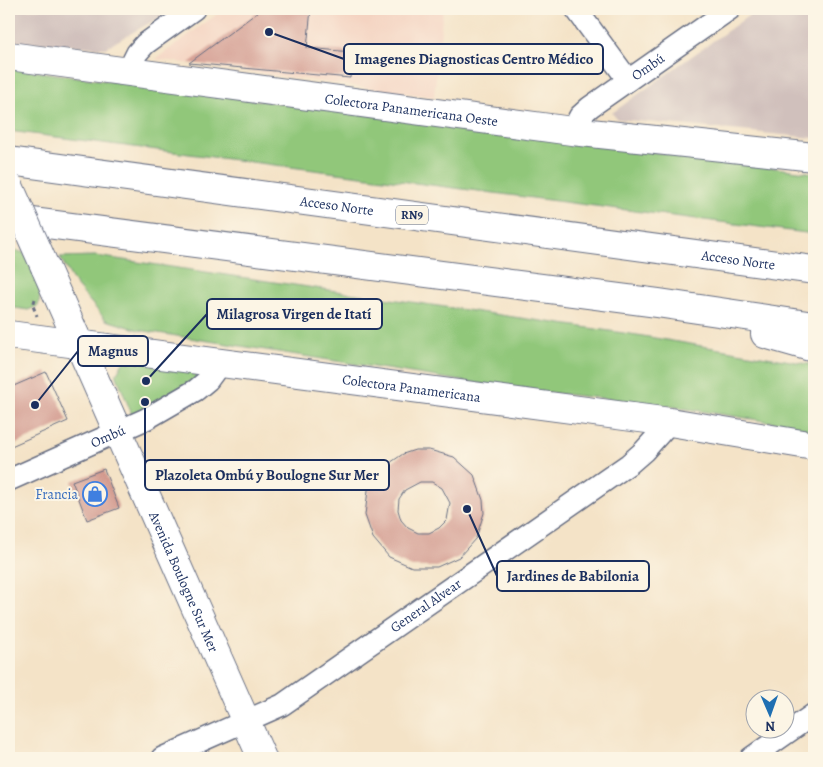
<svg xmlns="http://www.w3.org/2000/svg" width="823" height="767" viewBox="0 0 823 767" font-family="Alegreya,serif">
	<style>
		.built { fill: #f4d3c1 }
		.industrial { fill: #d0c0bc }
		.green { fill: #91c77a; stroke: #567b6c }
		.building { fill: #d1978c; fill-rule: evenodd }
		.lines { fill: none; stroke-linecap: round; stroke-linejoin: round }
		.street-casing { stroke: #676e83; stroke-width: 24 }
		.secondary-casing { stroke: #676e83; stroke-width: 30 }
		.highway-casing { stroke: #676e83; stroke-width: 30 }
		.path { stroke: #676e83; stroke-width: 3; stroke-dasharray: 4 4; stroke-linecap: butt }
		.street { stroke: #fff; stroke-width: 21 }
		.secondary { stroke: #fff; stroke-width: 28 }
		.highway { stroke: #fff; stroke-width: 28 }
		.secondary-bridge-casing { stroke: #676e83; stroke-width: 30; stroke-linecap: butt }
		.secondary-bridge { stroke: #fff; stroke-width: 28 }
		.labels { text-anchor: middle; stroke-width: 4; stroke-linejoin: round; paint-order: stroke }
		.shield { fill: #fcf5e5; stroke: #5e6a86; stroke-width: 1 }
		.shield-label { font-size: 12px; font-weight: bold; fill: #1b2f5e }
		.street-label { font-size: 14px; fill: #1b2f5e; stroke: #fcf5e5 }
		.shop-label { font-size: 14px; fill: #366cbe; stroke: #fcf5e5; text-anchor: end }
		.leader { fill: none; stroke: #1b2f5e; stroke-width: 2 }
		.callout-dot { fill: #1b2f5e; stroke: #fcf5e5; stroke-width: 2 }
		.callout { fill: #fcf5e5; stroke: #1b2f5e; stroke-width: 2 }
		.callout-label { font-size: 15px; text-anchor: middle; font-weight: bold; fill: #1b2f5e }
	</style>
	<rect width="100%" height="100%" fill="#fcf5e5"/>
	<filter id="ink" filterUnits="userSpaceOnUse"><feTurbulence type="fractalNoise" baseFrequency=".02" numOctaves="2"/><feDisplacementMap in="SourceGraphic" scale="10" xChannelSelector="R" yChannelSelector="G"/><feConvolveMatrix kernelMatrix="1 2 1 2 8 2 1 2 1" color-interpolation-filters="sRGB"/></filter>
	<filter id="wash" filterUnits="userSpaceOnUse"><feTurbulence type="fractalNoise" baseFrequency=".0096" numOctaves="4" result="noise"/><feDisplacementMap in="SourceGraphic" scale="20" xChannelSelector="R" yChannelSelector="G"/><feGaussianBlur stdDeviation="1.12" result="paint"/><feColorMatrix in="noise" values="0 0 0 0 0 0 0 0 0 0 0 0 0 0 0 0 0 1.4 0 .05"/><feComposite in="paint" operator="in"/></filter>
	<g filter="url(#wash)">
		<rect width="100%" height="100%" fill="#f4e3c7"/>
		<polygon class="built" points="224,9 443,9 434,97 156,59"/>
		<g class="industrial">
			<polygon points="9,9 174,9 105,48 9,41"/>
			<polygon points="758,9 814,9 814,138 617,119 612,113"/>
		</g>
		<g class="green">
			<polygon points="9,68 814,173 814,234 9,131"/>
			<path d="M9,248L24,253C33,270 44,286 38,306L28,310L9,307Z"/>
			<polygon points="96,256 637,335 814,365 814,431 784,424 649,403 513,389 139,330 106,320 75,284 60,257"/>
			<polygon points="125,360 201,370 192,383 134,420 116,374"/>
		</g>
		<g id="blocks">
			<g class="building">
				<polygon points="262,9 311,9 307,48 352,52 350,78 189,63"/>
				<polygon points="46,372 68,421 9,447 9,388"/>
				<path d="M415,450H429L454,457L474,475L483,500L484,513L476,538L459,557L437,567H412L389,557L373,538L365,515L368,490L381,469L403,454ZM420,482H432L442,488L450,503L447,520L439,528L429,533H418L408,528L401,520L398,510L399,499L405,490Z"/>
				<polygon points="104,469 119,508 87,520 72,481"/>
			</g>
		</g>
	</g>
	<g filter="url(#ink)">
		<use href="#blocks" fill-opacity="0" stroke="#676e83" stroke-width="1"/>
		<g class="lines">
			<defs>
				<g id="street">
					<polyline points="576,9 628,80"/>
					<polyline points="128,71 137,53 145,44 194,9"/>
					<path id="s1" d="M572,131L580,116L590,107L730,9"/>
					<path id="s2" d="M9,480L146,419L196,390L208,380L222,361"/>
					<path id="s3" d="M162,758L282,705L629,464L644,451L670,422"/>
					<polyline points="751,758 814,714"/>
				</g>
				<g id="secondary">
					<path id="s4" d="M9,56L572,131L814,157"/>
					<path id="s5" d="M45,267L262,758"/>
					<path id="s6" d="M9,335L670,422L814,446"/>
				</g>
				<g id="highway">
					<path id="s7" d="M9,161L814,270"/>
					<polyline points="9,219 658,303 814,326"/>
					<polyline points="765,334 814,348"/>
				</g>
			</defs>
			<use href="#street" class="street-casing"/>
			<use href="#secondary" class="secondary-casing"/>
			<use href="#highway" class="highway-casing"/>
			<polyline class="path" points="35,299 33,306 37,316"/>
			<use href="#street" class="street"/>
			<use href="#secondary" class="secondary"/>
			<use href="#highway" class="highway"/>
			<defs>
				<polyline id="secondary-bridge" points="9,186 45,267"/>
			</defs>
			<use href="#secondary-bridge" class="secondary-bridge-casing"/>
			<use href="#secondary-bridge" class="secondary-bridge"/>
		</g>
	</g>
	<defs>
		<symbol id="shop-ring" viewBox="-11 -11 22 22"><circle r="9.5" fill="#fcf5e5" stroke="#3f7fe0" stroke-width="1.5"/><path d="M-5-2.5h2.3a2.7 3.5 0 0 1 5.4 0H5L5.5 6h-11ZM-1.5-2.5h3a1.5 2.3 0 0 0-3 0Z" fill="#3f7fe0"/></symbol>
	</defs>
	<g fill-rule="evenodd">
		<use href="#shop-ring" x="81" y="480" width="28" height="28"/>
	</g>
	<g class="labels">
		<rect class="shield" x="396" y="205.5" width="32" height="19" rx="4"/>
		<g class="shield-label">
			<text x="412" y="219">RN9</text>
		</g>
		<g class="street-label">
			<text dy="5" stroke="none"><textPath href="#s1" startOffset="101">Ombú</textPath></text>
			<text dy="5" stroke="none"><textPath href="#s4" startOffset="406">Colectora Panamericana Oeste</textPath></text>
			<text dy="5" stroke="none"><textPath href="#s7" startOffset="331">Acceso Norte</textPath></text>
			<text dy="5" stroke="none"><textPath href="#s7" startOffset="736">Acceso Norte</textPath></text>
			<text dy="5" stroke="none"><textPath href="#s6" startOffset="406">Colectora Panamericana</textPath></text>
			<text dy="5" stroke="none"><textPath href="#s2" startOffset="108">Ombú</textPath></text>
			<text dy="5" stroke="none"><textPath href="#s5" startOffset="344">Avenida Boulogne Sur Mer</textPath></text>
			<text dy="5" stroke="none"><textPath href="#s3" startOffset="306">General Alvear</textPath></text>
		</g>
		<g class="shop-label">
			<text x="78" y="499">Francia</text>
		</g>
	</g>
	<path class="leader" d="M269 32L344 59M146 381L207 314M35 405L78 351M145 402L145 475M467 509L497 576"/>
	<g class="callout-dot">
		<circle cx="269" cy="32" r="5"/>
		<circle cx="146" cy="381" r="5"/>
		<circle cx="35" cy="405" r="5"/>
		<circle cx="145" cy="402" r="5"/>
		<circle cx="467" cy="509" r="5"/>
	</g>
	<g class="callout">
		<rect x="344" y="44" width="259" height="30" rx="5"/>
		<rect x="207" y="299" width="175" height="30" rx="5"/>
		<rect x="78" y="336" width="70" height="30" rx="5"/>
		<rect x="145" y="460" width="244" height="30" rx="5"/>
		<rect x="497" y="561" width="152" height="30" rx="5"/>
	</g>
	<g class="callout-label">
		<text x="474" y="64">Imagenes Diagnosticas Centro Médico</text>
		<text x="294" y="319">Milagrosa Virgen de Itatí</text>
		<text x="113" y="356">Magnus</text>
		<text x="267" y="480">Plazoleta Ombú y Boulogne Sur Mer</text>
		<text x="573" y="581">Jardines de Babilonia</text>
	</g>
	<rect width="823" height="767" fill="none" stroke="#fcf5e5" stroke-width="30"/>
	<g transform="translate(770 714) rotate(178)"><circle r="24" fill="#fcf5e5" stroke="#a2a6af"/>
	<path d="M0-4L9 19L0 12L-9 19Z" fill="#1f6fb2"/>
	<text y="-8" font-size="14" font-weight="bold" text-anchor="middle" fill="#1b2f5e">N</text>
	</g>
</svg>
